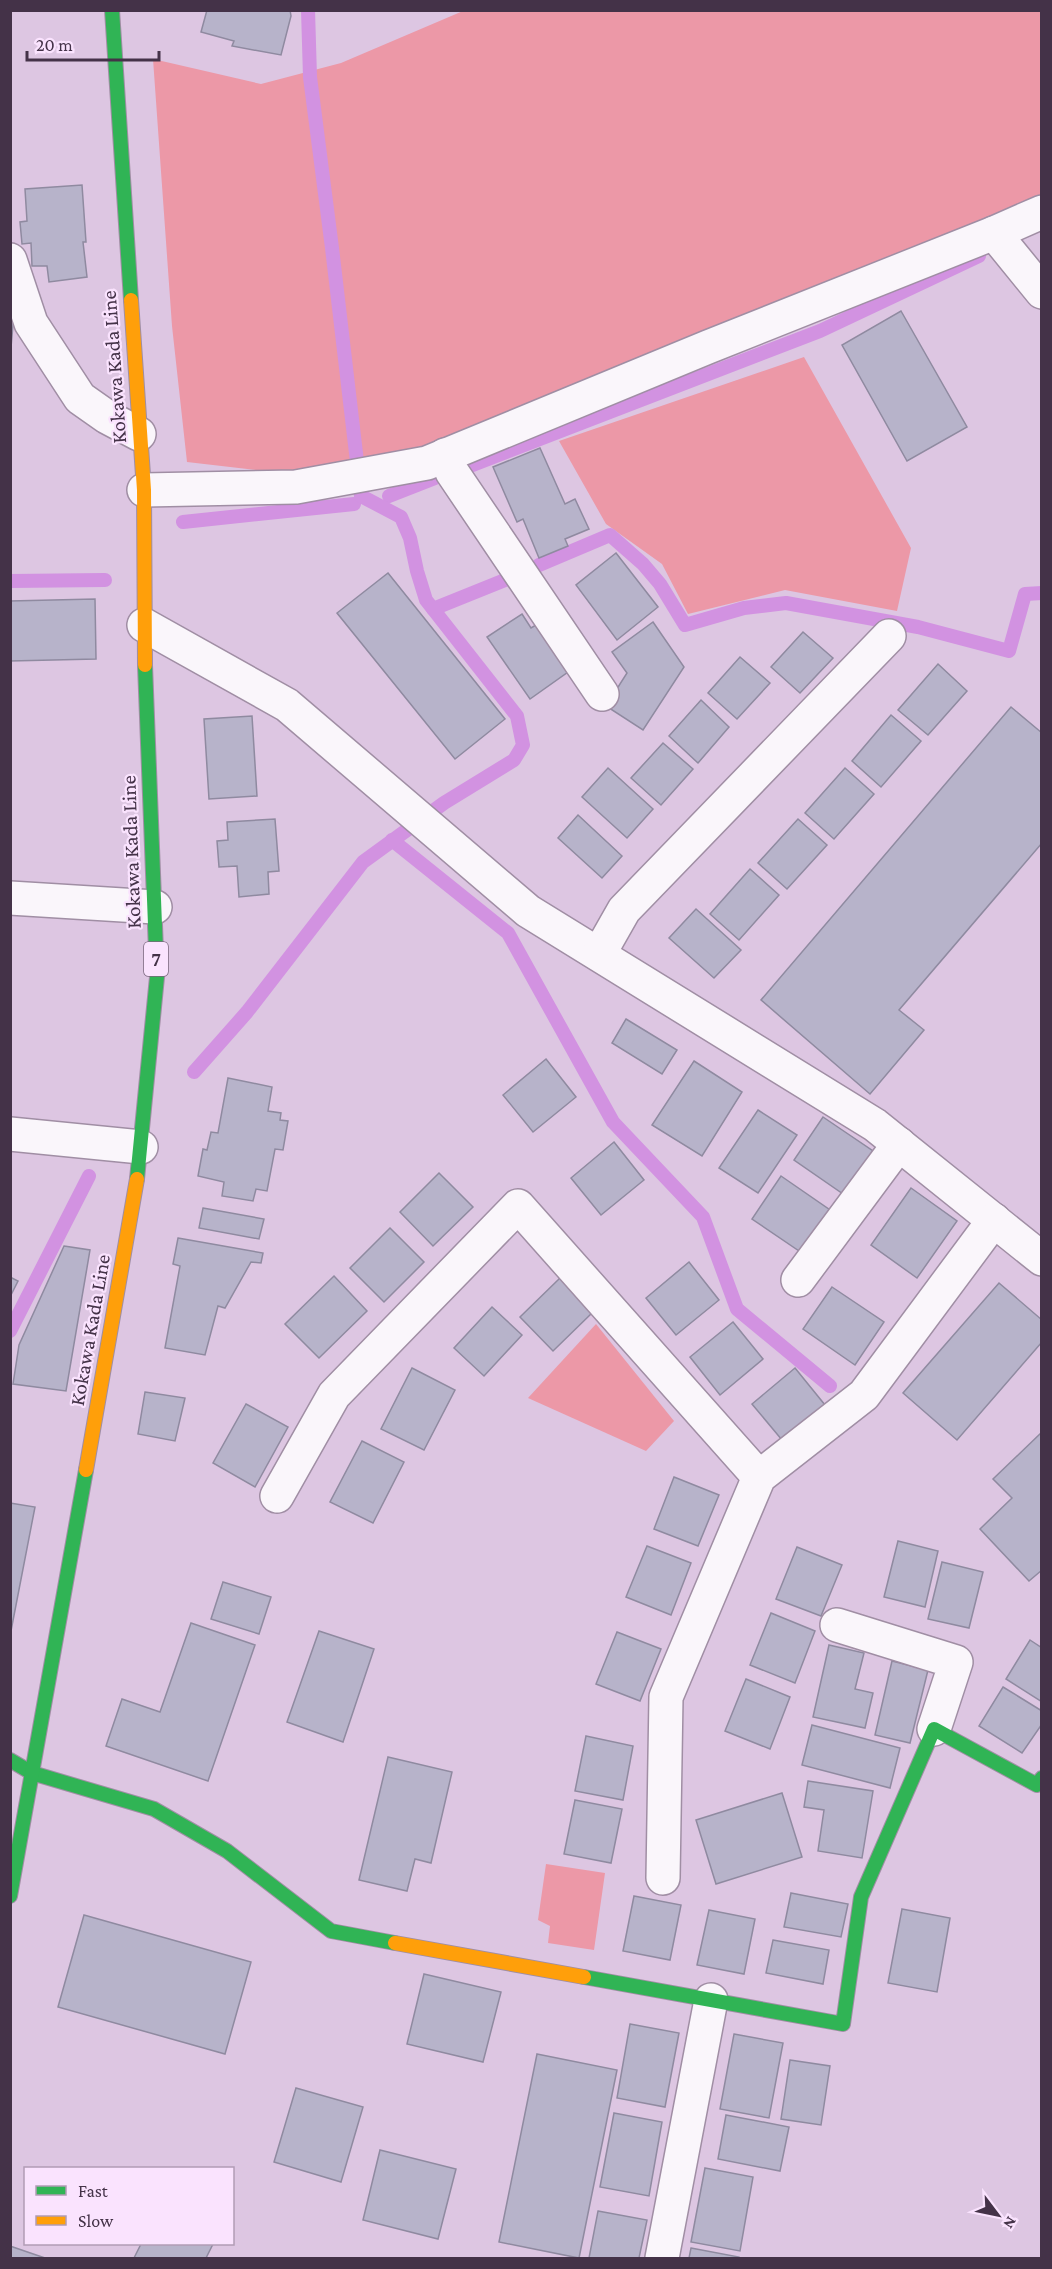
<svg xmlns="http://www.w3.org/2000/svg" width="1052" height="2269" viewBox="0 0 1052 2269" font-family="'Crimson Pro',serif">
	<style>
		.green { fill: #ec98a7 }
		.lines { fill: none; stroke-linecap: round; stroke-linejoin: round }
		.stream { stroke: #d292e1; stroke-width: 14 }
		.building { fill: #b7b3ca; stroke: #8f8aa0; stroke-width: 1.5 }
		.street-casing { stroke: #a08ea4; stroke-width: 36 }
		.fast-casing { stroke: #a08ea4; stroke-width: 16 }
		.slow-casing { stroke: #a08ea4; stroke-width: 16 }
		.street { stroke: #faf6fb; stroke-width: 33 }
		.fast { stroke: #30b455; stroke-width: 14 }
		.slow { stroke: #ff9f0a; stroke-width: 14 }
		.labels { text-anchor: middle; stroke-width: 4.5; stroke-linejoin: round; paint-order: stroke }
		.shield { fill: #fae3fe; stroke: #7b677f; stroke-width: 1.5 }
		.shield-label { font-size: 20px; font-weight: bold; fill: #443248 }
		.street-label { font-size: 21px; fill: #443248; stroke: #fae3fe }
	</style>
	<rect width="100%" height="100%" fill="#ddc6e2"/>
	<g class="green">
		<polygon points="463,11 1041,11 1041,197 423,451 298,475 187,462 172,326 153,59 261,84 341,63"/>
		<polygon points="804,357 911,548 897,611 785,590 688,614 662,564 606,524 559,441"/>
		<polygon points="596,1324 674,1421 646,1451 528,1398"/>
		<polygon points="546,1864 605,1873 594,1950 548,1943 550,1926 538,1920"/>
	</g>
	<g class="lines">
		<g class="stream">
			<polyline points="470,466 820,331 979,256"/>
			<polyline points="389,496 435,478"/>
			<polyline points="183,522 354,504"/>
			<polyline points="539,565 610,535 643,564 660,584 685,625 744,608 786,603 918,627 1009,651 1025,594 1042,593"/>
			<polyline points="10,581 105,580"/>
			<polyline points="433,609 505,580"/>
			<polyline points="392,840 508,933 613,1122 703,1217 737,1309 830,1386"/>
			<polyline points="194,1072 247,1012 363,862 444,803 514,760 523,745 517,716 426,600 417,571 410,538 401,517 361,496 332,248 310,77 308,10"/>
			<polyline points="10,1331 89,1176"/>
		</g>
	</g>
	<g class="building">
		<polygon points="207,10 290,10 291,16 281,55 232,46 234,41 201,32"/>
		<polygon points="82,185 86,242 83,242 87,277 49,282 47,266 32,266 31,243 22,244 20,222 27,221 25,189"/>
		<polygon points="901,311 967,427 907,461 842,345"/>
		<polygon points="10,313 14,313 10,359"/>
		<polygon points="540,448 565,504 575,499 589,529 565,539 568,546 539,558 523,519 517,522 493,467"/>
		<polygon points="616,553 658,607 617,640 576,585"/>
		<polygon points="388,573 505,719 455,759 337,613"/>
		<polygon points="95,599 96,659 10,661 10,601"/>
		<polygon points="522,614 531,628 536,625 568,672 530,699 487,637"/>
		<polygon points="653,622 684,667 643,730 606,706 627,673 612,652"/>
		<polygon points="803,632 833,658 800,693 771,667"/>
		<polygon points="740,657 770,683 737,719 708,693"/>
		<polygon points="938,664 967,691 928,735 898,710"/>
		<polygon points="701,700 729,727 698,763 669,736"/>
		<polygon points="1011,707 1042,733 1042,843 899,1010 924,1030 870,1094 761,1000"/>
		<polygon points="891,715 921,741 881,787 852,761"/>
		<polygon points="252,716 257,796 209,799 204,719"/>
		<polygon points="663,743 693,769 661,805 631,778"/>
		<polygon points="608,768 653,809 627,838 582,797"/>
		<polygon points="845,768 874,794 834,839 805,813"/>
		<polygon points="578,815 622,856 602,878 558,838"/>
		<polygon points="275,819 279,871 268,872 269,894 239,897 237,866 219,867 217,841 228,840 227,822"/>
		<polygon points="798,819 827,845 787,889 758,863"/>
		<polygon points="750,869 779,895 739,940 710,914"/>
		<polygon points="696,909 741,950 714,978 669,938"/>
		<polygon points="626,1019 677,1050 662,1074 612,1043"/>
		<polygon points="546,1059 576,1097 533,1132 503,1095"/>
		<polygon points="694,1061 742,1092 702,1156 652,1125"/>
		<polygon points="228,1078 272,1087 268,1111 281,1113 280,1120 288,1121 283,1150 275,1149 267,1191 256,1189 253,1201 222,1196 224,1182 198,1176 203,1149 207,1150 211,1132 218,1133"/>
		<polygon points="758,1110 797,1135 758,1193 719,1168"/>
		<polygon points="823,1117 876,1153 846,1196 794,1160"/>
		<polygon points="614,1142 644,1180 601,1215 571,1178"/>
		<polygon points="439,1173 473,1207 433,1246 400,1212"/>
		<polygon points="781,1176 833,1212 805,1255 752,1219"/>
		<polygon points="911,1188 957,1221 917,1278 871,1245"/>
		<polygon points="203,1208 264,1219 259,1239 199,1228"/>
		<polygon points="390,1228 424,1262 384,1302 350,1268"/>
		<polygon points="178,1238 263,1253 261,1263 251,1262 225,1308 218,1306 205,1355 165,1348 180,1266 173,1264"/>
		<polygon points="64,1246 90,1250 66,1391 13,1384 19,1345"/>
		<polygon points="689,1262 719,1300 676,1335 646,1298"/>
		<polygon points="334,1276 367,1311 319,1358 285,1324"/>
		<polygon points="10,1277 18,1281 10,1297"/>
		<polygon points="560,1278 593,1312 553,1351 520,1317"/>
		<polygon points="999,1283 1042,1320 1042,1342 957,1440 903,1393"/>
		<polygon points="832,1287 884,1322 855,1365 803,1329"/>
		<polygon points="492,1307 522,1335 484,1376 454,1348"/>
		<polygon points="733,1322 763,1359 720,1395 690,1357"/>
		<polygon points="412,1368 455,1390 424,1450 381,1429"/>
		<polygon points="795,1368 825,1405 782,1440 752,1404"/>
		<polygon points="145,1392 185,1398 175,1441 138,1434"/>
		<polygon points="246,1404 288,1427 255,1487 213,1463"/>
		<polygon points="1042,1432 1042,1570 1029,1581 980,1529 1012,1498 993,1479"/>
		<polygon points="362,1441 404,1462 373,1523 330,1502"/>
		<polygon points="674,1477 719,1495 698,1546 654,1529"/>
		<polygon points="10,1503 35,1507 10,1636"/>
		<polygon points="898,1541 938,1551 925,1607 884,1597"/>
		<polygon points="647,1546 691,1563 671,1615 626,1597"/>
		<polygon points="797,1547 842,1565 821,1616 776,1599"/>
		<polygon points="942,1562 983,1572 969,1628 928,1619"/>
		<polygon points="223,1582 271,1597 259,1634 211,1619"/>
		<polygon points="771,1613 815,1631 795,1683 750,1665"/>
		<polygon points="191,1623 255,1645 208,1781 106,1746 122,1699 160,1712"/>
		<polygon points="319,1631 374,1649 343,1742 287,1722"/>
		<polygon points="617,1632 661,1649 640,1701 596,1684"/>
		<polygon points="1030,1640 1042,1648 1042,1702 1006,1679"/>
		<polygon points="829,1645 864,1653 855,1689 873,1693 865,1728 813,1717"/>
		<polygon points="892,1661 928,1670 910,1743 875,1735"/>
		<polygon points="746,1679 790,1697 770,1749 725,1731"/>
		<polygon points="1003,1687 1042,1711 1042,1724 1022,1753 979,1726"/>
		<polygon points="812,1725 900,1748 890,1788 802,1765"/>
		<polygon points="586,1736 633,1746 623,1800 575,1791"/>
		<polygon points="388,1757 452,1772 431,1863 415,1859 407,1891 359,1880"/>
		<polygon points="808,1781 873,1791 862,1858 818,1851 824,1810 804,1807"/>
		<polygon points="782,1793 802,1857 716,1884 696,1820"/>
		<polygon points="575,1800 622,1809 611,1863 564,1854"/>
		<polygon points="791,1893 848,1904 841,1937 784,1927"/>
		<polygon points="634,1896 681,1905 670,1960 623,1951"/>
		<polygon points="902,1909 950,1918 937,1992 888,1983"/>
		<polygon points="709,1910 755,1919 744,1974 697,1965"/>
		<polygon points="84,1915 251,1962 225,2054 58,2007"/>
		<polygon points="773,1940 829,1950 823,1984 766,1973"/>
		<polygon points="424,1974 501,1992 483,2062 407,2044"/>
		<polygon points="630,2024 679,2033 665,2107 617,2098"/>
		<polygon points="734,2034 783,2043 769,2118 720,2109"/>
		<polygon points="537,2054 617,2070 579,2258 499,2242"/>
		<polygon points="790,2060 830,2066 821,2125 781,2119"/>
		<polygon points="296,2088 363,2107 341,2182 274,2162"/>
		<polygon points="614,2113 662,2122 649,2196 600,2187"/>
		<polygon points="726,2115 789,2127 780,2171 718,2159"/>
		<polygon points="380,2150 456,2169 438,2239 363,2220"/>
		<polygon points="705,2168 753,2177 740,2251 691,2242"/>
		<polygon points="598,2211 647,2220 639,2258 589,2258"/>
		<polygon points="141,2244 213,2244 206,2258 134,2258"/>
		<polygon points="10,2246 45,2258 10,2258"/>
		<polygon points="691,2248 739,2257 739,2258 689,2258"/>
	</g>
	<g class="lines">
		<defs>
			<g id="street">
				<polyline points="994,233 1042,292"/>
				<polyline points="10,260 31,323 80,398 107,417 139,434"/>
				<polyline points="445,455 452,472 602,694"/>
				<polyline points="144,490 296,487 427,463 708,347 994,233 1042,212"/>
				<polyline points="144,625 287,705 528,911 875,1125 1042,1259"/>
				<polyline points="10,898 155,907"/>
				<polyline points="599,954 624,910 889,636"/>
				<polyline points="10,1134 141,1147"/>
				<polyline points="798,1280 899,1144"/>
				<polyline points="277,1496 334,1395 518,1206 759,1477"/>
				<polyline points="837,1625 956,1662 934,1729"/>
				<polyline points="663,1878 666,1697 759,1477 864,1395 994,1220"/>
				<polyline points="662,2258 711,2000"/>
			</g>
			<g id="fast">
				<polyline points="112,10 131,300"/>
				<polyline points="137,1179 157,977 145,665"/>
				<polyline points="10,1760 32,1773 154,1809 227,1851 331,1931 395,1943"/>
				<polyline points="10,1896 86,1470"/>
				<polyline points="584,1977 843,2024 861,1897 934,1729 1037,1785 1042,1778"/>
			</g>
			<g id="slow">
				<polyline points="131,300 144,490 145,665"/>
				<polyline points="86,1470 137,1179"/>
				<polyline points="395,1943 584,1977"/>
			</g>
		</defs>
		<use href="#street" class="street-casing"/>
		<use href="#fast" class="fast-casing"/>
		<use href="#slow" class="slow-casing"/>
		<use href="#street" class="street"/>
		<use href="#fast" class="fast"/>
		<use href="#slow" class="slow"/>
	</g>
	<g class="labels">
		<rect class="shield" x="144" y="942" width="24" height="34" rx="4.5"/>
		<g class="shield-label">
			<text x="156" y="966">7</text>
		</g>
		<g class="street-label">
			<text transform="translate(114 367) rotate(-94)" y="7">Kokawa Kada Line</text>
			<text transform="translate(131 852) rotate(-92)" y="7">Kokawa Kada Line</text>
			<text transform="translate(90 1330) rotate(-80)" y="7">Kokawa Kada Line</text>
		</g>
	</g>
	<rect width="1052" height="2269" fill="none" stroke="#443248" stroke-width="24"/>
	<rect x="24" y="2167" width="210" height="78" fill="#fae3fe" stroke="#b19cb5" stroke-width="1.5"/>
	<rect x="36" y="2186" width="30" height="9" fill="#30b455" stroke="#b19cb5" stroke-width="1.5"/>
	<text x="78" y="2197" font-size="18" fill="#443248">Fast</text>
	<rect x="36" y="2216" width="30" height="9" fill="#ff9f0a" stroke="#b19cb5" stroke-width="1.5"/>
	<text x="78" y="2227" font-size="18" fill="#443248">Slow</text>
	<g transform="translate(998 2215) rotate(122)" stroke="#fae3fe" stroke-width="4.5" paint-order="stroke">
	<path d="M0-4.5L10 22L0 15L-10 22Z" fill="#443248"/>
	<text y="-9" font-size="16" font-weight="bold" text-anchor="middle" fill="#443248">N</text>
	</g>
	<path d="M27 51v9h132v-9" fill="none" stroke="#443248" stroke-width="3"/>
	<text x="36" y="51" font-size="18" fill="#443248" stroke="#fae3fe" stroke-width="4.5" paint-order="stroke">20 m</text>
</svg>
